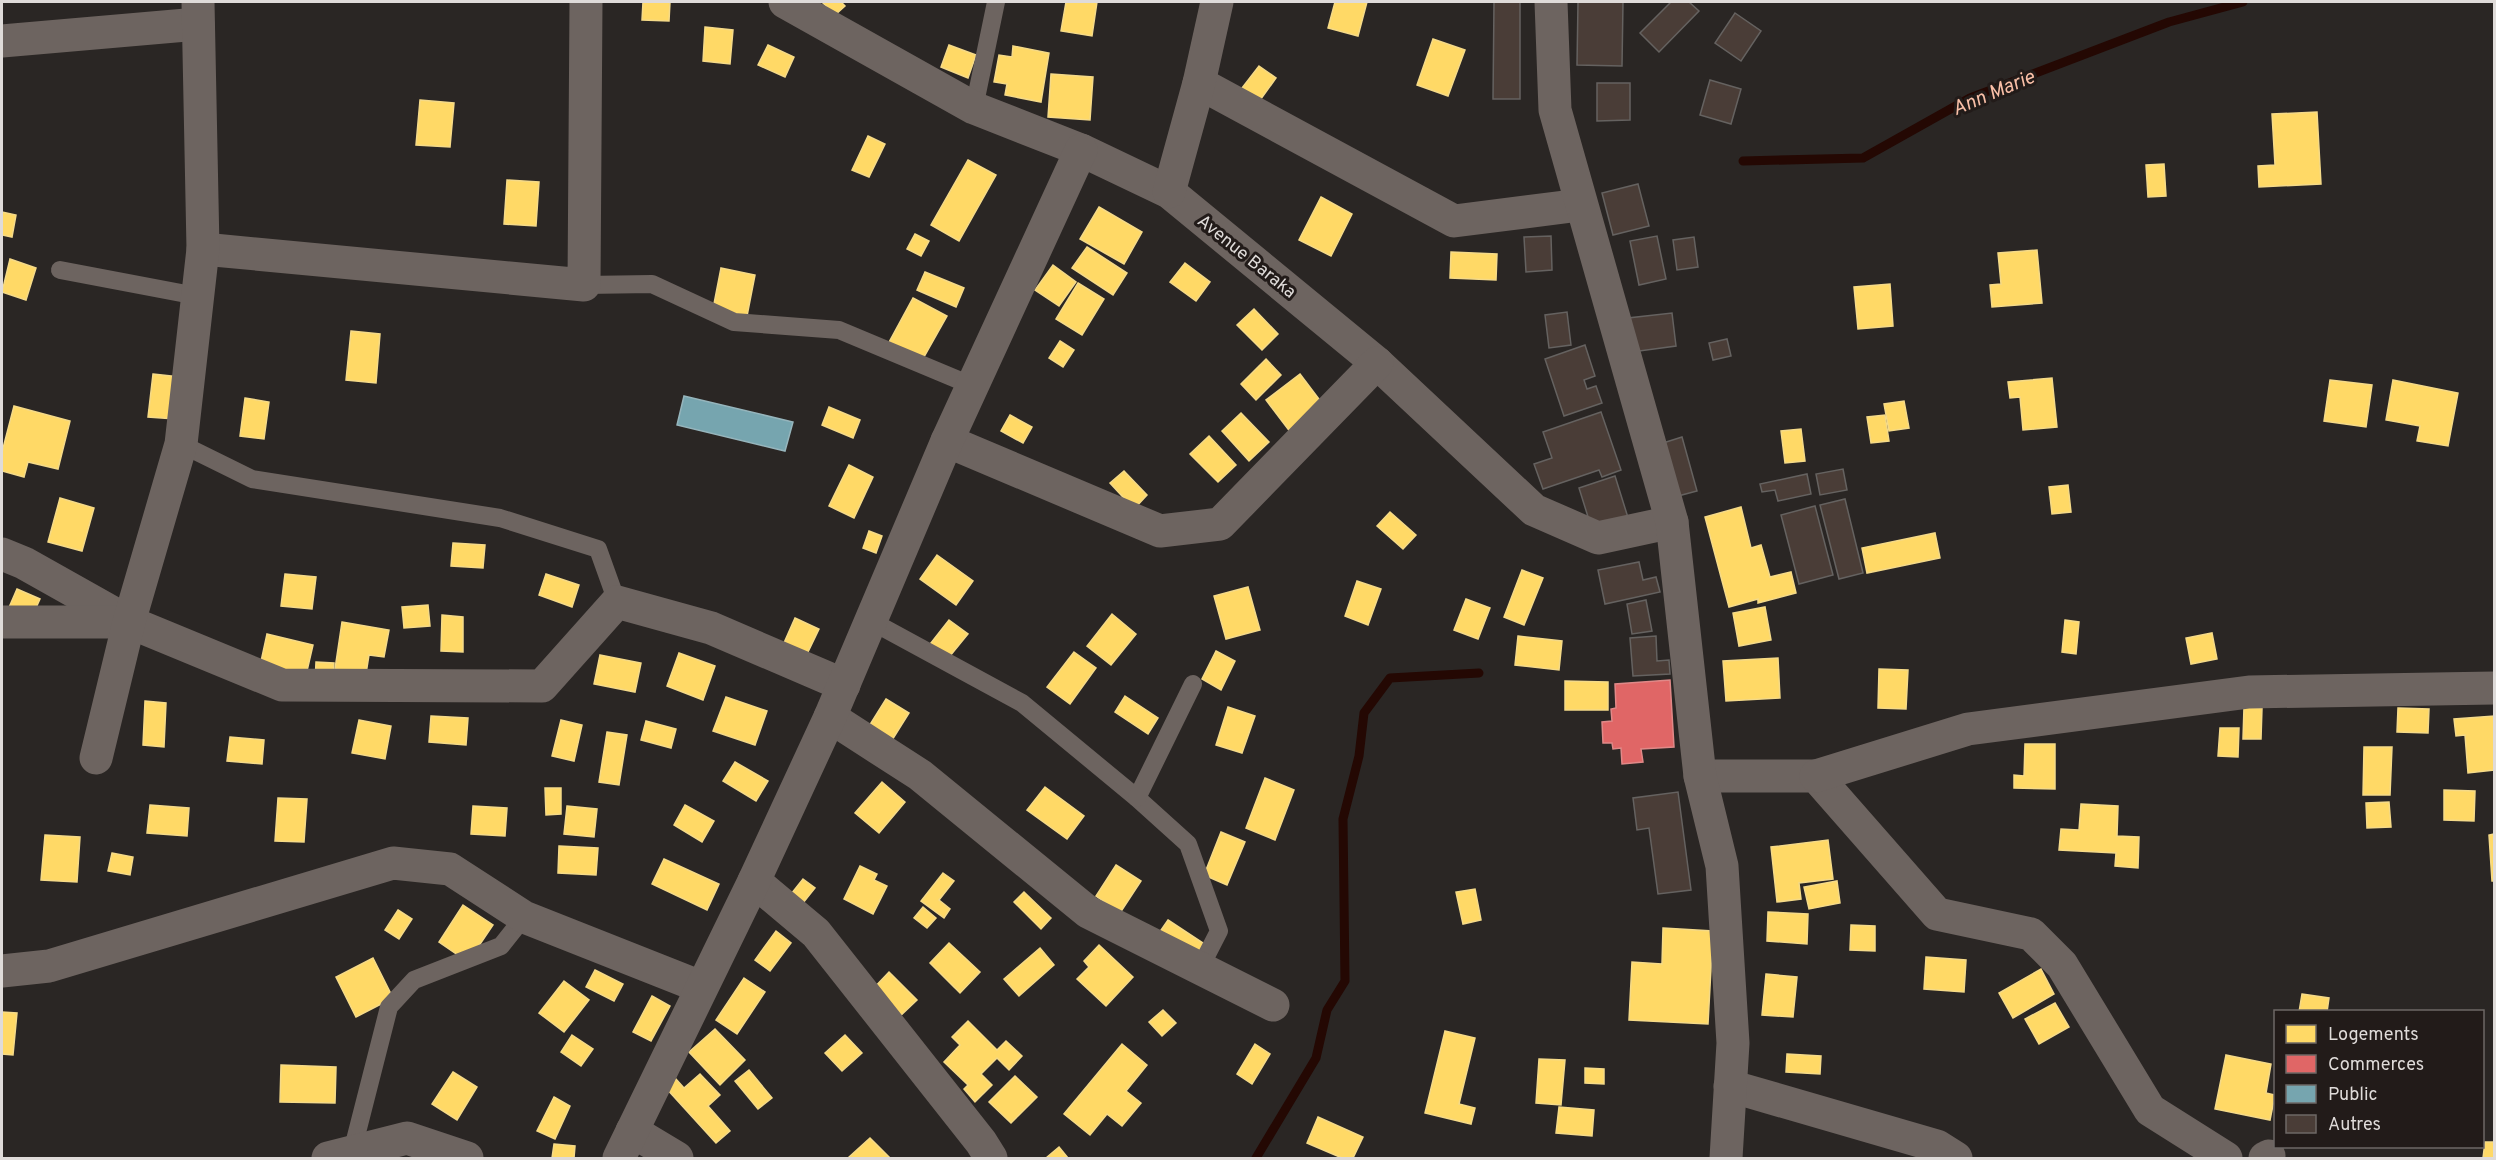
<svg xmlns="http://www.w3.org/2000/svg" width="2496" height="1160" viewBox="0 0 2496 1160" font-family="Overpass,sans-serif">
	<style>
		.homes { fill: #ffd966; stroke: #f5da88; stroke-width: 1.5 }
		.shops { fill: #e06666; stroke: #e08988; stroke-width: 1.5 }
		.public { fill: #76a5af; stroke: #96b5bc; stroke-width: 1.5 }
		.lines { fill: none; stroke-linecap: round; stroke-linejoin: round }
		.stream { stroke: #240803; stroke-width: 9 }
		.building { fill: #4a3d37; stroke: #656260; stroke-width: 1.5 }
		.service { stroke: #6d6460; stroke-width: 18 }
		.minor { stroke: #6d6460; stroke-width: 33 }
		.tertiary { stroke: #6d6460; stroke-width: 33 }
		.labels { text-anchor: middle; stroke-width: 6; stroke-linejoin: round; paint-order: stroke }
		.street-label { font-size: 18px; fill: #dfdbd9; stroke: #221b19 }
		.water-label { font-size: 20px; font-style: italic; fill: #f9bfa7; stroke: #221b19 }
	</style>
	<rect width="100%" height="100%" fill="#2a2624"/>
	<g class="homes">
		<polygon points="643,2 670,2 669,21 642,20"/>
		<polygon points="822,2 841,2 845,6 835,15"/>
		<polygon points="1066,2 1097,2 1092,36 1061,31"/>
		<polygon points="1335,2 1367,2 1358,36 1328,28"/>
		<polygon points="705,27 733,30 730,64 703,61"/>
		<polygon points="1433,39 1465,50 1448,96 1417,85"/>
		<polygon points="768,45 794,57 785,77 758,65"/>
		<polygon points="949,45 976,55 968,78 941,67"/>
		<polygon points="1013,46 1049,53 1041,102 1005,95 1007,84 994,82 999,55 1012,57"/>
		<polygon points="1259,66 1276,78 1253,110 1235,97"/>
		<polygon points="1051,74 1093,77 1090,120 1048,117"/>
		<polygon points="420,100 454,103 450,147 416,145"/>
		<polygon points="2317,112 2321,184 2259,187 2258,166 2275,165 2272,114"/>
		<polygon points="868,136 885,144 869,177 852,170"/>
		<polygon points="968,160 996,175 959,241 931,225"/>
		<polygon points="2164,164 2166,196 2148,197 2146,165"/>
		<polygon points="507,180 539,182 536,226 504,224"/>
		<polygon points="1321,197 1352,214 1331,256 1299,240"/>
		<polygon points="1099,207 1142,232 1124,264 1080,239"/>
		<polygon points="2,212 16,215 12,237 2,235"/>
		<polygon points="915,234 929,241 921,256 907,249"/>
		<polygon points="1087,247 1127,273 1113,295 1072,268"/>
		<polygon points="2037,250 2042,303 1992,307 1990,285 2001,284 1998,253"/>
		<polygon points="1451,252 1497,254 1496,280 1450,278"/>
		<polygon points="10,259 36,268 26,300 2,292"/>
		<polygon points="1185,263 1210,282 1196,301 1170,282"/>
		<polygon points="1053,265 1076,282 1059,306 1035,290"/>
		<polygon points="721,268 755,275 747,316 713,309"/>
		<polygon points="925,272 964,288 956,307 917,290"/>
		<polygon points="1078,283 1104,299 1082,335 1056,319"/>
		<polygon points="1890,284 1893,326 1858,329 1854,287"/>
		<polygon points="913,298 947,316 920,364 887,346"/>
		<polygon points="1254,309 1278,334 1262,350 1237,325"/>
		<polygon points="351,331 380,334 376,383 346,380"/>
		<polygon points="1060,341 1074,350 1063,367 1049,358"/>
		<polygon points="1266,359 1281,375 1256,400 1241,384"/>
		<polygon points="153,374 180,377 175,419 148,417"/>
		<polygon points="1300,374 1325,407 1291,433 1266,400"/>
		<polygon points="2052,378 2057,427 2023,430 2020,397 2010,398 2008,382"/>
		<polygon points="2330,380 2372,385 2366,427 2324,421"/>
		<polygon points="2393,380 2458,393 2448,446 2417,441 2420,426 2386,420"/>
		<polygon points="245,398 269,402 264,439 240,436"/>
		<polygon points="1904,401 1909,428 1889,431 1884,404"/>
		<polygon points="14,406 70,421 58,469 28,462 24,477 2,471 2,452"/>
		<polygon points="829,407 860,420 853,438 822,425"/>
		<polygon points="1241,413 1269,442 1249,461 1222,431"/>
		<polygon points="1010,415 1032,427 1023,443 1001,431"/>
		<polygon points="1885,415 1889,441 1871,443 1867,417"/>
		<polygon points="1801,429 1805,461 1785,463 1781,431"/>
		<polygon points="1209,436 1236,465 1218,482 1190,454"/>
		<polygon points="849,465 873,477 854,518 829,506"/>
		<polygon points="1124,471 1147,495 1134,509 1110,483"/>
		<polygon points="2068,485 2071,512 2052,514 2049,487"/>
		<polygon points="60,498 94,508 82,551 48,542"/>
		<polygon points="1741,507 1751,548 1761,545 1770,577 1791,572 1796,593 1758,603 1758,599 1729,607 1705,517"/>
		<polygon points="1390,512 1416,535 1403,549 1377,526"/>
		<polygon points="869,531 882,536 876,553 863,548"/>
		<polygon points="1935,533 1940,558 1867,573 1862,548"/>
		<polygon points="453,543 485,545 483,568 451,566"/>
		<polygon points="937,555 973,581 956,605 920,579"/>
		<polygon points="1522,570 1543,578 1524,625 1504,617"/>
		<polygon points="285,574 316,577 312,609 281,606"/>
		<polygon points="546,574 579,585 572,607 539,595"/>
		<polygon points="1357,581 1381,589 1368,625 1345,616"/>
		<polygon points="1248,587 1260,630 1226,639 1214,596"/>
		<polygon points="17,589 40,599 30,621 7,612"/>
		<polygon points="1466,599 1490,608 1478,639 1454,630"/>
		<polygon points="428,605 430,626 404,628 402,607"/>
		<polygon points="1765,607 1771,640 1739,646 1733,613"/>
		<polygon points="1112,614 1136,634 1111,665 1087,646"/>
		<polygon points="442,615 463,617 463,652 441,651"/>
		<polygon points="795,618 819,629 807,654 784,643"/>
		<polygon points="949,620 968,634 941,667 923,653"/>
		<polygon points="2065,620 2079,622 2076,654 2062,652"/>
		<polygon points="342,622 389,630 384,657 369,655 366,674 335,669"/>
		<polygon points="2212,633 2217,659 2191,664 2186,638"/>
		<polygon points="267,634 313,645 304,684 260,666"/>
		<polygon points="1518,636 1562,641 1559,670 1515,665"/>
		<polygon points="1216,651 1235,661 1221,690 1202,679"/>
		<polygon points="1074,652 1096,668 1070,704 1047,687"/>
		<polygon points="679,653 715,666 703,700 667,686"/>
		<polygon points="600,655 641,663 635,692 594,684"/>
		<polygon points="1778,658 1780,698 1726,701 1723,661"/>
		<polygon points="316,662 334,663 333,684 315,683"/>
		<polygon points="1879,669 1908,670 1906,709 1878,708"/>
		<polygon points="1565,681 1608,682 1608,710 1565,710"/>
		<polygon points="1125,696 1158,718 1148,734 1115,712"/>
		<polygon points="726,697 767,711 755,745 713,731"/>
		<polygon points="886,699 909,713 884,753 861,739"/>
		<polygon points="145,701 166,703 164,747 143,745"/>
		<polygon points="1228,707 1255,716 1242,753 1216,745"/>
		<polygon points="2244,707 2262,708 2261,739 2243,739"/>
		<polygon points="2398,708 2429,709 2428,733 2397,732"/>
		<polygon points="431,716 468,718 466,745 429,742"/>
		<polygon points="2494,716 2494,770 2468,773 2465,735 2456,736 2454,719"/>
		<polygon points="359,720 391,726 385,759 352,753"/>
		<polygon points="561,720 582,725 574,761 552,756"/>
		<polygon points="646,721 676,729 671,748 641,740"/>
		<polygon points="2220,728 2239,728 2238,757 2218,756"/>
		<polygon points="607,732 627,735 619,785 599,782"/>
		<polygon points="230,737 264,740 262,764 227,761"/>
		<polygon points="2025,744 2055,744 2055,789 2014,788 2014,775 2024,776"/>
		<polygon points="2364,747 2392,747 2390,795 2363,795"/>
		<polygon points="735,762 768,781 756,801 723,781"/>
		<polygon points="1265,778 1294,790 1275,840 1246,828"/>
		<polygon points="882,782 905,802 879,833 855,813"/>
		<polygon points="1045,787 1084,816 1067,839 1027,810"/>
		<polygon points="545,788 561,788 561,814 546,815"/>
		<polygon points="2444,790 2475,791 2474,821 2444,820"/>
		<polygon points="278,798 307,799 304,842 275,841"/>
		<polygon points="2389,802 2391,827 2367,828 2366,803"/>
		<polygon points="2081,804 2118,806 2117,836 2139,837 2138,868 2115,866 2116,853 2059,850 2061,829 2079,830"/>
		<polygon points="150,805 189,808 187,836 147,833"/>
		<polygon points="685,805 714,821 702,842 674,825"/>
		<polygon points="473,806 507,808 505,836 471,834"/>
		<polygon points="567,806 597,809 594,837 564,834"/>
		<polygon points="1221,832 1245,842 1227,885 1204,875"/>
		<polygon points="2494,834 2494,881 2492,881 2489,835"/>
		<polygon points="45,835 80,837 77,882 41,880"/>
		<polygon points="1828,840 1833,879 1799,883 1801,899 1777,902 1771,847"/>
		<polygon points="559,846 598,848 596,875 558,873"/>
		<polygon points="112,853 133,857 130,875 108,871"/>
		<polygon points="664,859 719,884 707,910 652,884"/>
		<polygon points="1116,865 1141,881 1120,913 1096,896"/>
		<polygon points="860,866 877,874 874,880 887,886 873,914 844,899"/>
		<polygon points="943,873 954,881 939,900 950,909 944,918 921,901"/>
		<polygon points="803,879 815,888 791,918 779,909"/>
		<polygon points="1837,881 1840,903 1809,909 1804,887"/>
		<polygon points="1475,889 1481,920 1463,924 1456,892"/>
		<polygon points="1024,892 1051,918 1041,929 1014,902"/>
		<polygon points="463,905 493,925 468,962 439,942"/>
		<polygon points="923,907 936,918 927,928 914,918"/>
		<polygon points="398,910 412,919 399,939 385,930"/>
		<polygon points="1768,912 1808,914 1807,944 1767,941"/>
		<polygon points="1168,920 1206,945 1189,972 1150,946"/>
		<polygon points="1851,925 1875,926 1875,951 1850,950"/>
		<polygon points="1663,928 1713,931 1708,1024 1629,1020 1632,962 1662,964"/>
		<polygon points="776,931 791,943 770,971 755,960"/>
		<polygon points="949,943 980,972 960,993 930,963"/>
		<polygon points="1099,945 1133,977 1106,1006 1077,979 1089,967 1084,961"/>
		<polygon points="1040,948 1054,965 1019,996 1004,979"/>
		<polygon points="1926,957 1966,960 1964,992 1924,989"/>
		<polygon points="373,958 393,998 356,1017 336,977"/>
		<polygon points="2041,969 2054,994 2013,1018 1999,993"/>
		<polygon points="595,970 623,984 614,1001 586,987"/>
		<polygon points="889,972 917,1000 898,1018 871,991"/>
		<polygon points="1766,974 1797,977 1793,1017 1762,1015"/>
		<polygon points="744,978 765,992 737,1034 716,1020"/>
		<polygon points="564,981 589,1000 564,1032 539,1013"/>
		<polygon points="2302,994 2329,998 2327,1012 2299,1012"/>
		<polygon points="652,996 670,1006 651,1041 633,1032"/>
		<polygon points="2055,1003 2069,1027 2039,1044 2025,1019"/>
		<polygon points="1163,1010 1176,1023 1162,1036 1149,1022"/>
		<polygon points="2,1012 17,1013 13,1055 2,1054"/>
		<polygon points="968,1021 997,1050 1006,1041 1022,1056 1009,1070 997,1058 981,1074 992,1085 975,1102 964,1089 968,1085 944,1062 960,1045 952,1037"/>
		<polygon points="715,1029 745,1060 720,1085 689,1052"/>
		<polygon points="1445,1031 1475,1038 1459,1104 1475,1108 1471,1124 1425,1113"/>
		<polygon points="572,1035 593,1049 581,1066 561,1052"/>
		<polygon points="845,1035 862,1053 842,1071 825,1053"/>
		<polygon points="1122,1044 1147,1065 1126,1091 1141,1103 1122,1126 1107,1114 1090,1135 1064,1114"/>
		<polygon points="1255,1044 1270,1054 1252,1084 1237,1074"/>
		<polygon points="1787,1054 1821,1056 1820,1074 1786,1072"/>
		<polygon points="2226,1055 2271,1064 2266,1093 2275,1095 2270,1120 2215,1109"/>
		<polygon points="1539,1059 1565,1060 1561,1105 1536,1103"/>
		<polygon points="281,1065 336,1067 335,1103 280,1102"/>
		<polygon points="1585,1068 1604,1069 1604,1084 1585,1083"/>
		<polygon points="749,1070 772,1098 758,1109 735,1081"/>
		<polygon points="453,1072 477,1087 457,1120 432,1104"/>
		<polygon points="700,1074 720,1095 708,1106 730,1131 716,1143 666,1088 676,1079 684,1088"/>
		<polygon points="1015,1076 1037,1097 1011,1123 989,1102"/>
		<polygon points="554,1097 570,1106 555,1139 537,1131"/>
		<polygon points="1559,1107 1594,1110 1592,1136 1556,1133"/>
		<polygon points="1318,1117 1363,1137 1353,1158 1342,1158 1307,1143"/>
		<polygon points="870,1138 890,1158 848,1158"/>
		<polygon points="2485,1142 2494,1142 2494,1158 2483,1158"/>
		<polygon points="554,1144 575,1146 574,1158 552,1158"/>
		<polygon points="1059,1147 1068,1158 1046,1158"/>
	</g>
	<polygon class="shops" points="1670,680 1674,747 1641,749 1643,762 1622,764 1621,748 1613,749 1612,743 1603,743 1602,722 1612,721 1611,709 1616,708 1615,684"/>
	<polygon class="public" points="684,396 793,422 785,451 677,425"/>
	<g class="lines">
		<g class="stream">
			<polyline points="1743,161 1863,158 1970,98 2169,22 2243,2"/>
			<polyline points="1256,1158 1316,1058 1327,1010 1345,981 1343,819 1359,756 1364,713 1390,678 1479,673"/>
		</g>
	</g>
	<g class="building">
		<polygon points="1494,2 1520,2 1520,99 1493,99"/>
		<polygon points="1578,2 1623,2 1622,66 1577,65"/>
		<polygon points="1671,2 1689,2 1699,11 1659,52 1640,33"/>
		<polygon points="1735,13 1761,31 1741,61 1715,43"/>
		<polygon points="1710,80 1741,89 1731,124 1700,115"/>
		<polygon points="1597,83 1630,83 1630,120 1597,121"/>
		<polygon points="1638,184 1649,226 1613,235 1602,193"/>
		<polygon points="1551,236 1552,270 1526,272 1524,237"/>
		<polygon points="1657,236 1666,279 1639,285 1630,241"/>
		<polygon points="1694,237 1698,267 1677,270 1673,240"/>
		<polygon points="1567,312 1571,345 1549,348 1545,315"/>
		<polygon points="1672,313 1676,346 1632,352 1628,318"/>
		<polygon points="1727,339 1731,356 1713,360 1709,343"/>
		<polygon points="1585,345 1595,376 1584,380 1587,389 1596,386 1602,403 1564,416 1545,359"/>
		<polygon points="1601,412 1621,470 1602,477 1599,470 1543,489 1534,464 1552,458 1543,432"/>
		<polygon points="1682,437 1697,491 1678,496 1663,443"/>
		<polygon points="1843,469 1847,490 1820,495 1816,474"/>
		<polygon points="1807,474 1811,494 1778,501 1775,490 1762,492 1760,484"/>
		<polygon points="1615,476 1630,524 1594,536 1579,488"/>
		<polygon points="1845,499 1863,573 1839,579 1820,505"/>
		<polygon points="1815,506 1833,575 1799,584 1781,515"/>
		<polygon points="1639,562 1643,580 1656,577 1660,592 1605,604 1598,570"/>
		<polygon points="1646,600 1652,631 1632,634 1627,604"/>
		<polygon points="1656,636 1657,661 1669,660 1670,674 1633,676 1630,638"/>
		<polygon points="1678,792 1691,890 1658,894 1649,828 1637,830 1633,798"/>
	</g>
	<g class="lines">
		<g class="service">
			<polyline points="974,108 996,2"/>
			<polyline points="60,270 197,296"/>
			<polyline points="584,285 652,284 734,322 839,330 973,386"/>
			<polyline points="181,444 252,479 500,518 598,549 617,602"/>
			<polyline points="871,621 1022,703 1137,798 1188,844 1219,931 1200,968"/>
			<polyline points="1137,798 1193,684"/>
			<polyline points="352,1152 389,1007 414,980 501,946 524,917"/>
		</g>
		<g class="minor">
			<polyline points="785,2 974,108 1081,150 1169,192 1377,363 1534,510 1598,538 1672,522"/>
			<polyline points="2,41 198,24"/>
			<polyline points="1199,83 1454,221 1580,205"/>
			<polyline points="1169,192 1199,83 1217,2"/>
			<polyline points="203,249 584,285 586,2"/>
			<polyline points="947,441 1160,531 1220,524 1377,363"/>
			<polyline points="2,554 24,563 129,622 282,685 542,686 617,602 711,628 844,685"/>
			<polyline points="2,622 126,622"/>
			<polyline points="830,717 920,775 1088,912 1273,1005"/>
			<polyline points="96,758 129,622 181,444 203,249 198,2"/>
			<polyline points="1700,776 1816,776 1937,914 2031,934 2062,965 2150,1110 2226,1158"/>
			<polyline points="1816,776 1968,729 2249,692 2494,688"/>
			<polyline points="754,881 816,933 981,1142 991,1158"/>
			<polyline points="2,971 49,966 393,863 450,869 524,917 701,987"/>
			<polyline points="1730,1086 1937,1146 1956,1158"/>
			<polyline points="632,1131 677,1158"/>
			<polyline points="328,1158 407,1138 467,1158"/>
			<polyline points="619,1158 754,881 830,717 947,441 1081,150"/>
			<polyline points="2265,1158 2269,1156"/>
		</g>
		<polyline class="tertiary" points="1551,2 1555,110 1672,522 1700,776 1722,866 1733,1043 1726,1158"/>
	</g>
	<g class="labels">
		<g class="street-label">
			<text transform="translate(1247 256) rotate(39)" y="6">Avenue Baraka</text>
		</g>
		<g class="water-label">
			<text transform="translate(1993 92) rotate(-23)" y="7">Ann Marie</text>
		</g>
	</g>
	<rect width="2496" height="1160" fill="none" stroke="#dfdbd9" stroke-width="6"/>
	<rect x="2274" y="1010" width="210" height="138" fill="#221b19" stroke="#6e6866" stroke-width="1.5"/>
	<rect x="2286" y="1025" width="30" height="18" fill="#ffd966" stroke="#6e6866" stroke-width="1.5"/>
	<text x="2328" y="1040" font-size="18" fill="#dfdbd9">Logements</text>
	<rect x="2286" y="1055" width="30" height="18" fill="#e06666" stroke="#6e6866" stroke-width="1.5"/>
	<text x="2328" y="1070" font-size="18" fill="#dfdbd9">Commerces</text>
	<rect x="2286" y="1085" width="30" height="18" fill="#76a5af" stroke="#6e6866" stroke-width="1.5"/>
	<text x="2328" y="1100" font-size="18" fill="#dfdbd9">Public</text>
	<rect x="2286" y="1115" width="30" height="18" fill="#4a3d37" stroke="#6e6866" stroke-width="1.5"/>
	<text x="2328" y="1130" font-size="18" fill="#dfdbd9">Autres</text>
</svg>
